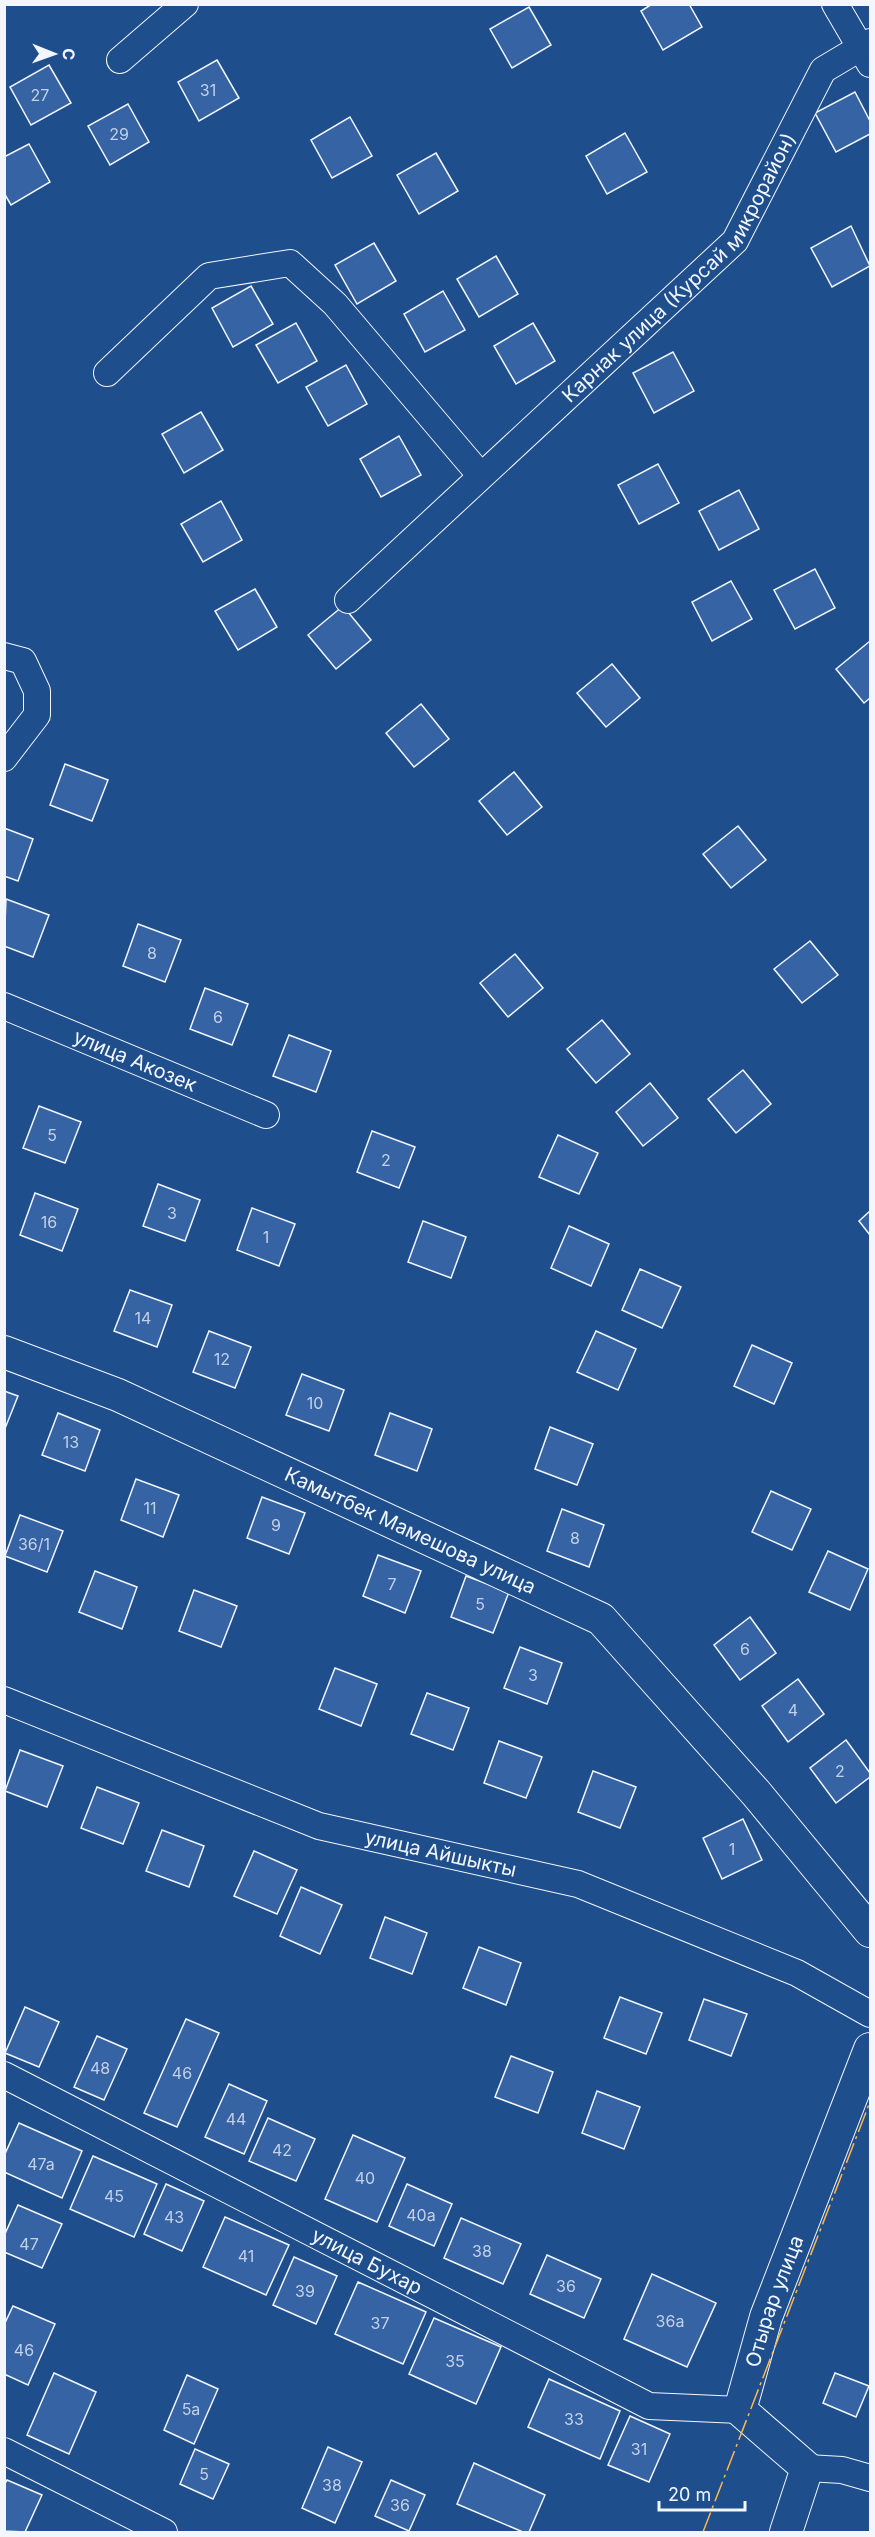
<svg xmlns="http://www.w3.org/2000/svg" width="875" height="2537" viewBox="0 0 875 2537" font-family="Inter,sans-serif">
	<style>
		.building { fill: #3563a3; stroke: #f2f6ff; stroke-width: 1.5 }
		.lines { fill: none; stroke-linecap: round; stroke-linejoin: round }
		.minor-casing { stroke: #f2f6ff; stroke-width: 28 }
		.tertiary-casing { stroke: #f2f6ff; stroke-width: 34 }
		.minor { stroke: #1f4e8c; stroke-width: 26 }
		.tertiary { stroke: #1f4e8c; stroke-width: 32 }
		.power { stroke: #ffb74d; stroke-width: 1.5; stroke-dasharray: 21 4.5 3 4.5; stroke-linecap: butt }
		.labels { text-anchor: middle; stroke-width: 4.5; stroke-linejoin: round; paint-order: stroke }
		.number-label { font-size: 16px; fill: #c3d1e8 }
		.street-label { font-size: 20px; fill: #f2f6ff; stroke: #1f4e8c }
	</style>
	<rect width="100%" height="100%" fill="#1f4e8c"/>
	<g class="building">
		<polygon points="652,4 689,4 702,27 663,50 641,11"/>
		<polygon points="529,7 551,45 512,68 490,29"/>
		<polygon points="217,60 239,98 199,121 178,82"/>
		<polygon points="49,65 71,103 31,125 10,87"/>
		<polygon points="855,92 870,121 870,134 836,152 815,113"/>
		<polygon points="128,104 149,142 110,165 88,126"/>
		<polygon points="350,117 372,156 332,178 311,140"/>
		<polygon points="625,133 647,172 607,194 586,156"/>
		<polygon points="29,144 50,182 11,205 4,193 4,157"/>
		<polygon points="436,153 458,191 419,214 397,175"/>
		<polygon points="851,226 870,266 832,287 811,248"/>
		<polygon points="374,243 396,281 357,304 335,265"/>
		<polygon points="496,256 518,294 479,317 457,279"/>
		<polygon points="251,286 273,324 233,347 212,308"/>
		<polygon points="443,291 465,330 425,352 404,314"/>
		<polygon points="296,323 317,361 278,383 256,345"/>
		<polygon points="533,323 555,361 516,384 494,346"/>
		<polygon points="673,352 694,391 654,413 633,373"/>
		<polygon points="346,365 367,404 328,426 306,387"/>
		<polygon points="201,412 223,450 184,473 162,434"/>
		<polygon points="399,436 421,475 381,497 360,459"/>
		<polygon points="658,464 679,503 639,524 618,485"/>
		<polygon points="739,490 759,529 719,550 699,511"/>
		<polygon points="221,501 242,540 203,562 181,524"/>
		<polygon points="815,569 835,608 795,629 774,590"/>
		<polygon points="731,581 752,619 712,641 692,602"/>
		<polygon points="255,589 277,627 238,650 215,611"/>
		<polygon points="343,606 371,640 336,669 308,635"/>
		<polygon points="870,641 870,698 864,703 836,669"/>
		<polygon points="612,664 640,698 606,727 577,693"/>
		<polygon points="421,704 449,739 414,767 386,733"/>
		<polygon points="65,764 108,780 92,821 50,805"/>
		<polygon points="514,772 542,807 507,835 479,801"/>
		<polygon points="738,826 766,860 731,888 703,854"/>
		<polygon points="4,828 33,839 18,881 4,876"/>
		<polygon points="6,899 49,915 33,957 4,946"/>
		<polygon points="138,924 181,940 165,982 123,966"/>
		<polygon points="810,941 838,975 802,1003 774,969"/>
		<polygon points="515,954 543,988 508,1017 480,983"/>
		<polygon points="205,988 248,1004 232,1045 190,1029"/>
		<polygon points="602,1020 630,1054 596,1083 567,1049"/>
		<polygon points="289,1035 331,1051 316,1092 273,1076"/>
		<polygon points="743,1070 771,1104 736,1133 708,1099"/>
		<polygon points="650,1083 678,1118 643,1146 616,1112"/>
		<polygon points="39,1106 81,1122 65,1163 23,1148"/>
		<polygon points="372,1131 415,1147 399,1188 357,1172"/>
		<polygon points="558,1135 598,1153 579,1194 539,1177"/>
		<polygon points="158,1184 200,1200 185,1241 143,1226"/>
		<polygon points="35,1193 78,1209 62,1251 20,1235"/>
		<polygon points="252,1208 295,1224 279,1266 237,1250"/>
		<polygon points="870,1211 870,1235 859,1221"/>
		<polygon points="423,1221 466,1237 451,1278 408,1262"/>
		<polygon points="569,1226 609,1244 591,1286 551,1268"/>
		<polygon points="640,1269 681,1287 662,1328 622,1310"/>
		<polygon points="130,1290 172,1305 157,1347 114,1331"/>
		<polygon points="209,1331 251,1347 235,1388 193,1372"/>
		<polygon points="596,1331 636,1349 618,1390 577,1372"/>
		<polygon points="752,1345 792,1363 774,1404 734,1386"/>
		<polygon points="302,1374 344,1390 329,1431 286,1415"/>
		<polygon points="4,1391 18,1396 4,1431"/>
		<polygon points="58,1413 100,1430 85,1471 42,1455"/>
		<polygon points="390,1413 432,1429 417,1471 375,1455"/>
		<polygon points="550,1427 593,1444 577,1485 535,1469"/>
		<polygon points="136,1479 179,1495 163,1537 121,1520"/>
		<polygon points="771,1491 811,1509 792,1550 752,1532"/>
		<polygon points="262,1497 305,1513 289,1554 247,1538"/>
		<polygon points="562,1509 604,1525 589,1567 547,1551"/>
		<polygon points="20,1515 63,1531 47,1572 5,1556"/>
		<polygon points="828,1551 868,1569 850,1610 809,1592"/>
		<polygon points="378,1555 421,1571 405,1613 363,1596"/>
		<polygon points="95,1571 137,1587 122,1629 79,1612"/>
		<polygon points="466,1576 509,1592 493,1633 451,1617"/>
		<polygon points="194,1590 237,1606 221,1647 179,1631"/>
		<polygon points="750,1617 776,1653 740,1680 714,1645"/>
		<polygon points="520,1647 562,1663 547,1704 504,1688"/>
		<polygon points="335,1668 377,1684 361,1726 319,1709"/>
		<polygon points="798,1679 824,1714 788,1742 762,1706"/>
		<polygon points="427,1693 469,1708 453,1750 411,1734"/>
		<polygon points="846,1740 870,1773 870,1777 836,1803 810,1768"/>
		<polygon points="499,1741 542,1757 526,1798 484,1783"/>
		<polygon points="20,1750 63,1766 47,1807 5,1791"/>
		<polygon points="593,1771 636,1787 620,1828 578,1812"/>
		<polygon points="97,1787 139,1803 123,1844 81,1828"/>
		<polygon points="743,1819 762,1860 722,1879 703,1838"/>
		<polygon points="162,1830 204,1846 189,1887 146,1871"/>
		<polygon points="254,1851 297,1870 277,1914 234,1896"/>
		<polygon points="301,1887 342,1905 320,1954 280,1936"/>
		<polygon points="385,1917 427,1933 412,1974 370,1958"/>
		<polygon points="479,1947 521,1963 506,2005 463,1988"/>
		<polygon points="620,1997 662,2013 646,2054 604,2038"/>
		<polygon points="704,1999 747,2014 731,2056 689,2040"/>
		<polygon points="25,2007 59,2022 39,2067 5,2053"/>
		<polygon points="186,2019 219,2033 177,2127 144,2113"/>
		<polygon points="97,2036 127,2049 104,2100 74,2087"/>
		<polygon points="511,2056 553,2072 538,2113 495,2097"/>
		<polygon points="229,2084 267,2101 244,2154 205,2137"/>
		<polygon points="597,2091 640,2107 624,2149 582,2133"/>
		<polygon points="268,2118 315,2139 296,2181 249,2161"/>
		<polygon points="19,2123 82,2151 62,2198 4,2172 4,2156"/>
		<polygon points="353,2135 405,2158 377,2222 325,2199"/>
		<polygon points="93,2156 157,2184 134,2237 70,2209"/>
		<polygon points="166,2184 204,2201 182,2251 144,2234"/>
		<polygon points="407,2184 452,2204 434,2246 389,2226"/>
		<polygon points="18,2205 62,2224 42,2268 4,2252 4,2236"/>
		<polygon points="225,2217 289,2245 266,2295 203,2267"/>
		<polygon points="461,2218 521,2244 503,2284 444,2258"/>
		<polygon points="547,2255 601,2279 584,2318 530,2294"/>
		<polygon points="294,2257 337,2276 316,2324 273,2305"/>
		<polygon points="652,2274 716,2303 687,2367 624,2339"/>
		<polygon points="358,2282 426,2312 403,2364 335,2334"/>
		<polygon points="13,2306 55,2324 28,2385 4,2374 4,2325"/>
		<polygon points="434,2318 501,2347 476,2404 409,2374"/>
		<polygon points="54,2373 96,2392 69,2454 27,2435"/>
		<polygon points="835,2373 869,2386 856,2417 823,2403"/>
		<polygon points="187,2375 218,2389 194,2444 164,2430"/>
		<polygon points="549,2379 620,2411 600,2459 528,2427"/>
		<polygon points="630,2416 670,2434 649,2482 608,2465"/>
		<polygon points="328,2447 362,2462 335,2523 302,2508"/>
		<polygon points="195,2449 229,2464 213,2499 180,2484"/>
		<polygon points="474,2463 545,2495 529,2532 523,2532 457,2504"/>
		<polygon points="7,2480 42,2495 25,2532 4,2531 4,2485"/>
		<polygon points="391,2480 425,2495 409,2531 375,2516"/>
	</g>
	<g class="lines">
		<defs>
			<g id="minor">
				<polyline points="835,4 870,64"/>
				<polyline points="120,60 185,4"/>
				<polyline points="107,373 209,276 290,263 335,304 481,476"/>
				<path id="s1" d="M348,600L735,241L823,70L870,42"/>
				<polyline points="4,656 23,661 37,691 37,715 4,758"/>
				<path id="s2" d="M4,1006L266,1115"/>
				<path id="s3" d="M4,1700L319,1826L578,1884L797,1973L870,2014"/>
				<path id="s4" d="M4,2075L649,2406L740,2410"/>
				<polyline points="4,2451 164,2532"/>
				<polyline points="807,2468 842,2470 870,2478"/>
			</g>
			<g id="tertiary">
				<path id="s5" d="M4,1352L118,1395L601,1619L756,1793L870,1931"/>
				<path id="s6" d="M786,2532L807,2468L740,2410L766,2317L870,2049"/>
			</g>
		</defs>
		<use href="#minor" class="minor-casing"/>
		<use href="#tertiary" class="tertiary-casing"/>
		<use href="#minor" class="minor"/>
		<use href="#tertiary" class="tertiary"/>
		<polyline class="power" points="703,2532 870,2102"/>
	</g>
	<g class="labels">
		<g class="number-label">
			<text x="208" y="96">31</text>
			<text x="40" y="101">27</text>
			<text x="119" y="140">29</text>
			<text x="152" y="959">8</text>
			<text x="218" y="1023">6</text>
			<text x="52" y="1141">5</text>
			<text x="386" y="1166">2</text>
			<text x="172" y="1219">3</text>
			<text x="49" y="1228">16</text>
			<text x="266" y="1243">1</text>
			<text x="143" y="1324">14</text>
			<text x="222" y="1365">12</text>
			<text x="315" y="1409">10</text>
			<text x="71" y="1448">13</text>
			<text x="150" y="1514">11</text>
			<text x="276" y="1531">9</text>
			<text x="575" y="1544">8</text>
			<text x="34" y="1550">36/1</text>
			<text x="392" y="1590">7</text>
			<text x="480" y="1610">5</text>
			<text x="745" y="1655">6</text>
			<text x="533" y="1681">3</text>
			<text x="793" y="1716">4</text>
			<text x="840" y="1777">2</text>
			<text x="732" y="1855">1</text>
			<text x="100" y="2074">48</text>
			<text x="182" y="2079">46</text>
			<text x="236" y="2125">44</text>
			<text x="282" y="2156">42</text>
			<text x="41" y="2170">47а</text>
			<text x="365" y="2184">40</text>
			<text x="114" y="2202">45</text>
			<text x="421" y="2221">40а</text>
			<text x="174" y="2223">43</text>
			<text x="29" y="2250">47</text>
			<text x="482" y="2257">38</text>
			<text x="246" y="2262">41</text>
			<text x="566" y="2292">36</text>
			<text x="305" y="2297">39</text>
			<text x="670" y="2327">36а</text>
			<text x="380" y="2329">37</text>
			<text x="24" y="2356">46</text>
			<text x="455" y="2367">35</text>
			<text x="191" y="2415">5а</text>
			<text x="574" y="2425">33</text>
			<text x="639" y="2455">31</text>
			<text x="204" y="2480">5</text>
			<text x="332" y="2491">38</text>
			<text x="400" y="2511">36</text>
		</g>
		<g class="street-label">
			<text dy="7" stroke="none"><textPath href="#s1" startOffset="472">Карнак улица (Курсай микрорайон)</textPath></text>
			<text dy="7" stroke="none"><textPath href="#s2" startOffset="142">улица Акозек</textPath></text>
			<text dy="7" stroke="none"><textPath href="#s5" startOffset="444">Камытбек Мамешова улица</textPath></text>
			<text dy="7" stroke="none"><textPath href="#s3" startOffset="464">улица Айшыкты</textPath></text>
			<text dy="7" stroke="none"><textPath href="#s4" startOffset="408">улица Бухар</textPath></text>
			<text dy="7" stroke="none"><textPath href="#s6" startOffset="270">Отырар улица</textPath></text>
		</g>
	</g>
	<rect width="875" height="2537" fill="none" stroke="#f2f6ff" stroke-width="12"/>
	<g transform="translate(54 54) rotate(91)" stroke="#1f4e8c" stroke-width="4.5" paint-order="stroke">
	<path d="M0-4.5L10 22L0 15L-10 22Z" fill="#f2f6ff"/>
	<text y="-9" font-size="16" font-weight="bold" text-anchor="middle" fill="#f2f6ff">С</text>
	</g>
	<path d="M659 2501v9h86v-9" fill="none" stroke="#f2f6ff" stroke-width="3"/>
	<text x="668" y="2501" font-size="18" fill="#f2f6ff" stroke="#1f4e8c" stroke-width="4.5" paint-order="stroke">20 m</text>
</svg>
